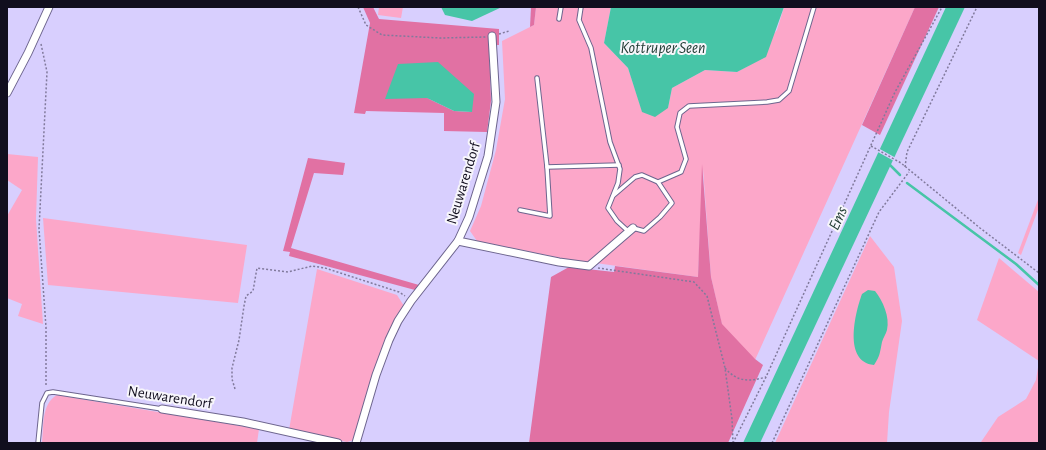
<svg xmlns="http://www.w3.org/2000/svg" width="1046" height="450" viewBox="0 0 1046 450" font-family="'Alegreya Sans',sans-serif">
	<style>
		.green { fill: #fca7c9 }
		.forest { fill: #e171a3; fill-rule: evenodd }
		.water { fill: #47c5a7 }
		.pier { fill: #d8cffe }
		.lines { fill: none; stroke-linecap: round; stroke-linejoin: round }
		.stream { stroke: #47c5a7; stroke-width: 2.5 }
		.service-casing { stroke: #6d658e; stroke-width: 5.5 }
		.minor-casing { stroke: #6d658e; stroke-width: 9 }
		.path { stroke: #817a9c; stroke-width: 1.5; stroke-dasharray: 2 2; stroke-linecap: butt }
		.service { stroke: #fff; stroke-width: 3.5 }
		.minor { stroke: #fff; stroke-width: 7 }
		.labels { text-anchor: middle; stroke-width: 4; stroke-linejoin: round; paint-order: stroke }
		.street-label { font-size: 15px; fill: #110e1e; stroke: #f7f6fb }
		.water-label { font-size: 16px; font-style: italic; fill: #213c34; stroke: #f7f6fb }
	</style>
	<rect width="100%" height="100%" fill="#d8cffe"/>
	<g class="green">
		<polygon points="379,7 403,7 401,18 378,15"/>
		<polygon points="536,7 611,7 604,43 628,68 642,111 668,108 672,88 705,70 737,72 748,66 777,30 784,7 915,7 755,360 722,325 711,277 703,169 698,277 566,259 477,241 470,231 481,206 496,150 505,99 502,41 534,25"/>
		<polygon points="7,154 38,157 36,219 43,324 18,316 22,304 7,298 7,216 22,190 7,180"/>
		<polygon points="1039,197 1039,207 1021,255 1018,253"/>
		<polygon points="43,218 247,245 238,303 48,285"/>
		<polygon points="870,236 894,267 902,321 889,412 887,443 775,443"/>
		<polygon points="999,258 1039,292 1039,443 981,442 998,417 1026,399 1036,380 1039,361 977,320"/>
		<polygon points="317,269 397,295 404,306 385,340 354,440 347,442 289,430"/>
		<path d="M57,395L259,429L257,443H42C44,426 41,404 57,395Z"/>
	</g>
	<g class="forest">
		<path d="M363,7H373L379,19L499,29V45H489L491,101L487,132L444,131V113L366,111L365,114L354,113L370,23ZM427,98L472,112L454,111Z"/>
		<polygon points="531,7 536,7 534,25 530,27"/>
		<polygon points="915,7 939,7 880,135 862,125"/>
		<polygon points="308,158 345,163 343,175 314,173 291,248 419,285 415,290 289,256 290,252 283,251"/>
		<polygon points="702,164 711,277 722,324 755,359 763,365 728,443 529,443 551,277 569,267 614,272 615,266 698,277"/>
	</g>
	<g class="water">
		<polygon points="441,7 502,7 472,21 445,15"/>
		<polygon points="611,7 784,7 766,57 737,72 705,70 672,88 668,108 655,117 642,112 628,68 604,43"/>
		<polygon points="946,7 965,7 760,443 743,443"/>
		<polygon points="438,62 474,94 472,112 454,111 427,98 385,99 398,64"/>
		<path d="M868,290L875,291C883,301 890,317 887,330C886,334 883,338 882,342C880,352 880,356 874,365C843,362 855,313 862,294Z"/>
	</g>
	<polygon class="pier" points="878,148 896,158 894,161 876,151"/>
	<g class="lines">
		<g class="stream">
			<polyline points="888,163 900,175"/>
			<polyline points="907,183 1016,264 1039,285"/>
		</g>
		<defs>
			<g id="service">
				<polyline points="581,7 579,20 591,48 610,142 620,169 618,183 608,208 617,221 629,232"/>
				<polyline points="559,19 561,7"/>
				<polyline points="537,78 547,167 619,165"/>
				<polyline points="614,195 635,177 642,175 658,182 681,172 686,159 677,127 680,113 689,106 767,102 779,100 789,91 814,7"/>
				<polyline points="520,210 550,216 547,167"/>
				<polyline points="633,228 644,231 660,217 672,203 658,182"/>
				<polyline points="38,443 42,403 47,393 53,392 162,409"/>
			</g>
			<g id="minor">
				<polyline points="7,93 28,53 49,7"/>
				<polyline points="458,241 559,262 589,266 633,228"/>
				<polyline points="162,409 243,422 338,443"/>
				<polyline points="356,443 376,375 389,340 398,321 411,301 458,241 469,217 488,156 496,102 492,36"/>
			</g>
		</defs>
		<use href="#service" class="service-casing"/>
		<use href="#minor" class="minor-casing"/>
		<g class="path">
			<polyline points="358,7 366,25 382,35 440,38 486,37"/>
			<polyline points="499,34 509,31"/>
			<polyline points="41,44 47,72 39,229 46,327 46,387"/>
			<polyline points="871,146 901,163 980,228 1039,273"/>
			<polyline points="905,167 907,152 977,7"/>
			<polyline points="598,268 694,282 707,296 725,368 732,419 733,443"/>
			<path d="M725,368C737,382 749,382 766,377"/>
			<polyline points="235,389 232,379 232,368 239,340 244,306 246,296 253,291 257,268 288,272 312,266 325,268 399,292 405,296"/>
			<polyline points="733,443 766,377 895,92 942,7"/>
			<polyline points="772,443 879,212 909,172"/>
		</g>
		<use href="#service" class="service"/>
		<use href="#minor" class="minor"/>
	</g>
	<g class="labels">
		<g class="street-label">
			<text transform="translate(463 183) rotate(-73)" y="5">Neuwarendorf</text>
			<text transform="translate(170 397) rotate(9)" y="5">Neuwarendorf</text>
		</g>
		<g class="water-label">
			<text x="663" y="53">Kottruper Seen</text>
			<text transform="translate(837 218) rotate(-65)" y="6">Ems</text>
		</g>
	</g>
	<rect width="1046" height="450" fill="none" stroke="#110e1e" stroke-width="16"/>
</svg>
